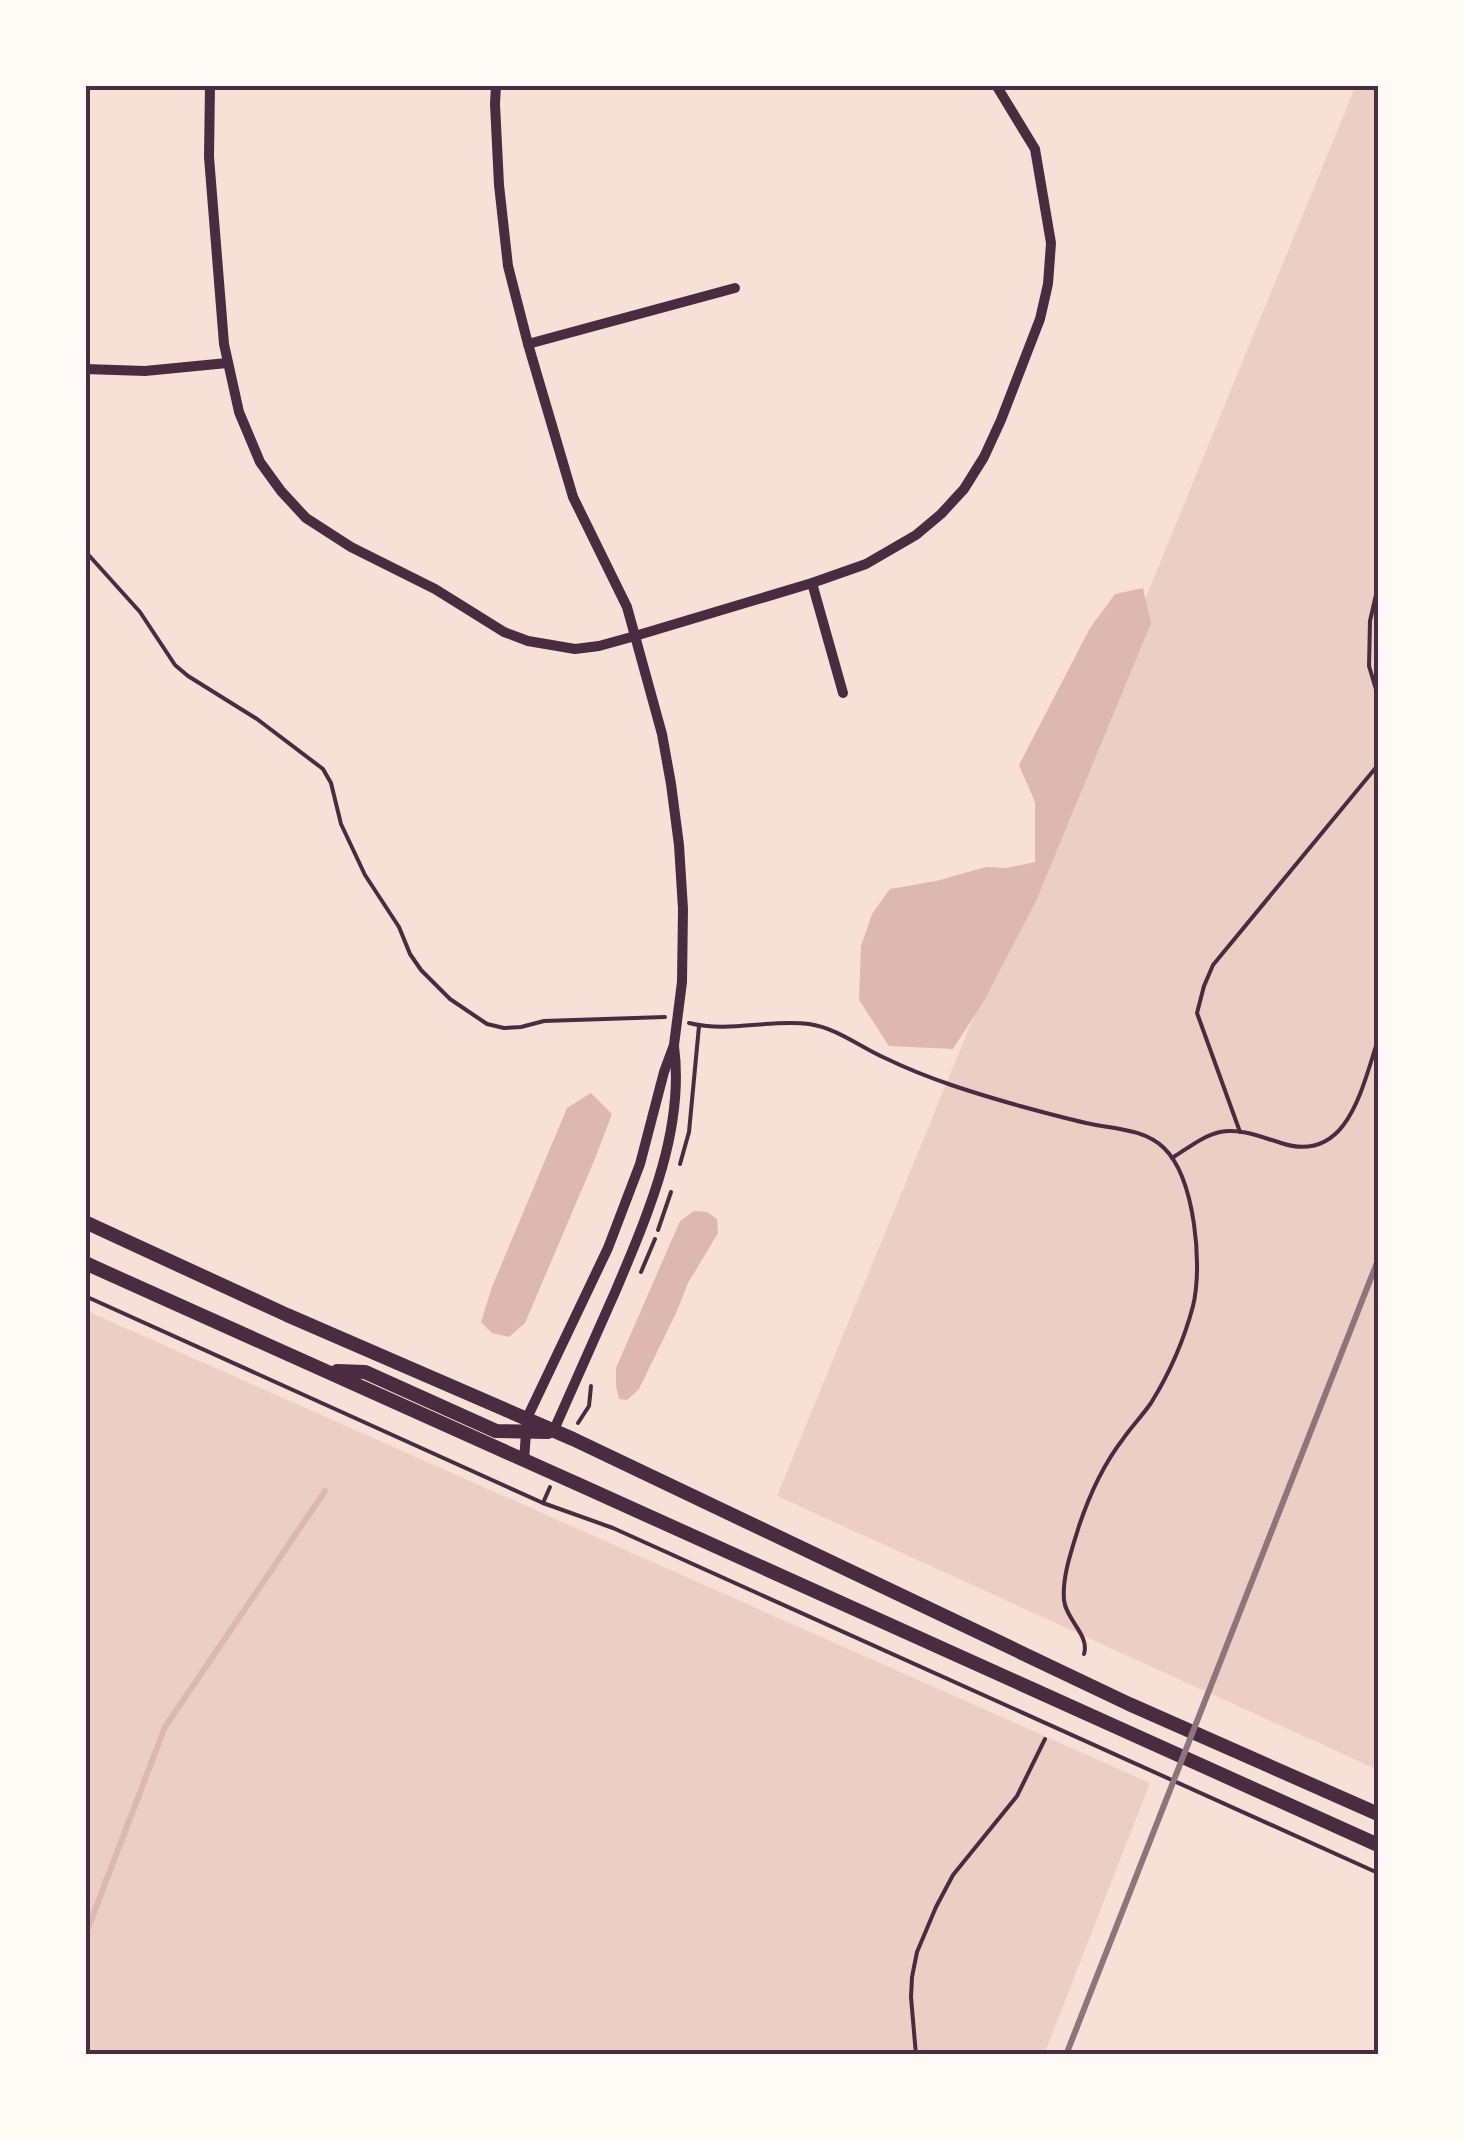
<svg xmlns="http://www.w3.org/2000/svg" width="1463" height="2140" viewBox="0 0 1463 2140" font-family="'PT Sans Narrow',sans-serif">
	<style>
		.green { fill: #ebcfc5 }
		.water { fill: #dcb8b0 }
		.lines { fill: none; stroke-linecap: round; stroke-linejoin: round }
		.stream { stroke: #dcb8b0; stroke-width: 6 }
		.path { stroke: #4a2c40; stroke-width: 4 }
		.minor { stroke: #4a2c40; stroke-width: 10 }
		.secondary { stroke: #4a2c40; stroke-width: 14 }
		.rail { stroke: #8f747c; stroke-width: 6 }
		.neatline { fill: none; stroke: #4a2c40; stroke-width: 4 }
	</style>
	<rect width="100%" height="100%" fill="#f7e1d7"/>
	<g class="green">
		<polygon points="1356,85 1378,85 1378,1770 777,1496"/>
		<polygon points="85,1310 1150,1783 1044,2055 85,2055"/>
	</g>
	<g class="water">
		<polygon points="1143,588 1151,623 1036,901 985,999 953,1049 889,1046 859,1000 861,946 872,914 890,889 936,881 986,867 1006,868 1035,862 1035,802 1019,765 1090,628 1115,594"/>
		<polygon points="591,1093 612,1114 594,1161 525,1323 509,1337 492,1333 481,1322 492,1287 567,1108"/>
		<polygon points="694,1211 707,1212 717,1219 718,1233 688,1283 677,1311 639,1389 627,1400 619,1399 616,1386 616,1368 680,1221"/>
	</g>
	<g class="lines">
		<polyline class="stream" points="85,1936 165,1727 325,1491"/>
		<g class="path">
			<polyline points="85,551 140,612 175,665 188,676 257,719 323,769 331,783 341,824 365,875 399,927 410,954 421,970 450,999 487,1024 504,1028 521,1027 544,1021 665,1017"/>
			<polyline points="1378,586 1370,621 1369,666 1378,696"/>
			<path d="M689,1023C729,1033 769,1019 809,1024C837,1028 860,1047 885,1058C928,1079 974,1093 1020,1106C1042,1112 1064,1118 1086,1123C1112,1129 1143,1128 1164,1148C1195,1178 1203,1266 1193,1306C1184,1340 1169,1374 1151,1403C1142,1416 1132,1426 1123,1439C1103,1465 1089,1496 1079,1526C1072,1549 1062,1576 1064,1600C1066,1620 1090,1635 1084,1654"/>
			<polyline points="1240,1132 1197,1013 1204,986 1213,965 1378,765"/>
			<path d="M1172,1158C1187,1149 1202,1136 1220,1132C1241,1128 1261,1137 1281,1143C1348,1165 1362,1087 1378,1040"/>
			<polyline points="680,1164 689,1132 699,1026"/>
			<polyline points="658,1230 671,1192"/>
			<polyline points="641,1272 655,1239"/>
			<polyline points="85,1296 543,1503 613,1528 1378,1873"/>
			<polyline points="578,1423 589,1406 591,1386"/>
			<polyline points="543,1503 550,1487"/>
			<polyline points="916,2055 911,1997 912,1977 917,1952 936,1907 953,1875 1017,1796 1045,1739"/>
		</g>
		<g class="minor">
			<polyline points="210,85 209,157 224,344 239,412 260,462 281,491 306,518 351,547 435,589 504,632 528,641 575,649 599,646 635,636 812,583 866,564 916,535 941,514 964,489 984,457 1001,420 1040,319 1048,284 1051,243 1035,149 996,85"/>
			<polyline points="496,85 495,104 499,185 508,266 528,344 573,497 627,607 635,636 662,734 671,784 679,845 683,909 682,982 674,1045 664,1072 640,1164 608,1248 527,1418 524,1461"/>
			<polyline points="528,344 735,288"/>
			<polyline points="85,369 145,371 227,363"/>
			<polyline points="812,583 843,693"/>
			<path d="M553,1432C574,1385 595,1338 616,1290C648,1214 685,1130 674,1046"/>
		</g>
		<g class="secondary">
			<polyline points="85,1222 287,1315 573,1439 1129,1704 1378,1814"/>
			<path d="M85,1263C517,1455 946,1652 1378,1845"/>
			<polyline points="337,1371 365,1372 496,1431 548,1432"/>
		</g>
		<polyline class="rail" points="1066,2055 1378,1260"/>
	</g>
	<rect width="1463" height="2140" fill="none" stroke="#fffaf5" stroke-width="175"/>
	<rect x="88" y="88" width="1288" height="1964" class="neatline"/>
</svg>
